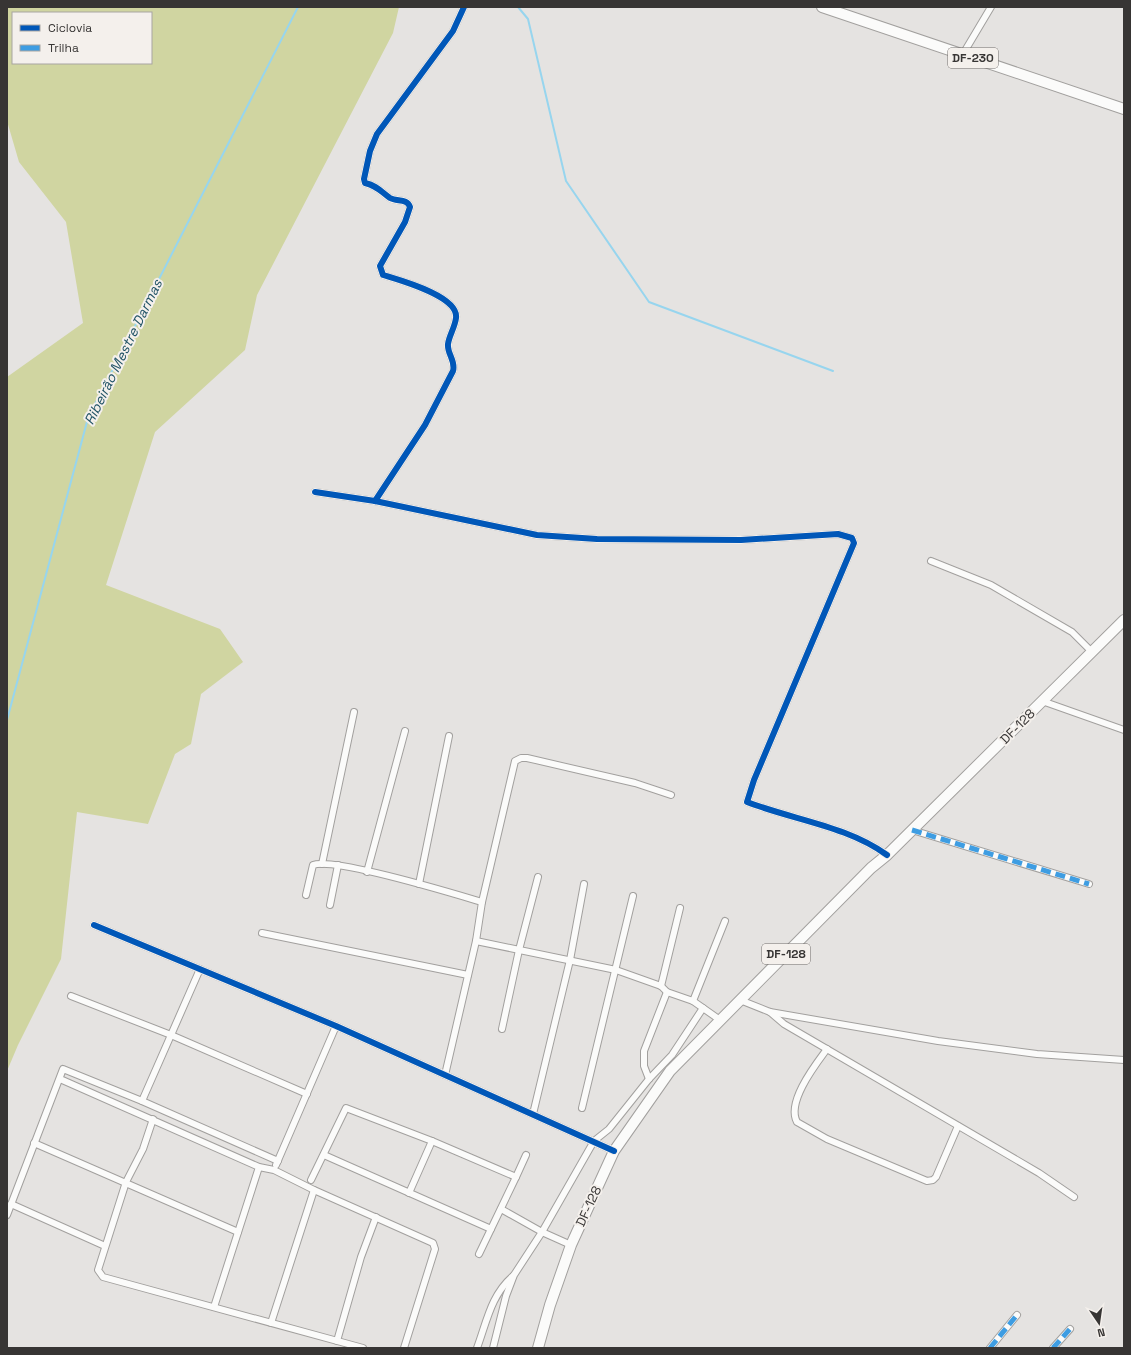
<svg xmlns="http://www.w3.org/2000/svg" width="1131" height="1355" viewBox="0 0 1131 1355" font-family="'Space Grotesk',sans-serif">
	<style>
		.green { fill: #d0d5a1; fill-rule: evenodd }
		.lines { fill: none; stroke-linecap: round; stroke-linejoin: round }
		.stream { stroke: #97d5ee; stroke-width: 2 }
		.minor-casing { stroke: #a2a09e; stroke-width: 8 }
		.primary-casing { stroke: #a2a09e; stroke-width: 12 }
		.minor { stroke: #fbfbfa; stroke-width: 6 }
		.primary { stroke: #fbfbfa; stroke-width: 10 }
		.quiet { stroke: #3e9de2; stroke-width: 5; stroke-dasharray: 10 5; stroke-linecap: butt }
		.cycleway-casing { stroke: #f4f0ec; stroke-width: 8 }
		.cycleway { stroke: #0057b8; stroke-width: 6 }
		.labels { text-anchor: middle; stroke-width: 4; stroke-linejoin: round; paint-order: stroke }
		.shield { fill: #f4f0ec; stroke: #706d6b; stroke-width: 1 }
		.shield-label { font-size: 12px; font-weight: bold; fill: #373534 }
		.street-label { font-size: 13px; fill: #373534; stroke: #f4f0ec }
		.water-label { font-size: 14px; font-style: italic; fill: #215366; stroke: #f4f0ec }
	</style>
	<rect width="100%" height="100%" fill="#e5e3e1"/>
	<path class="green" d="M7,7H399L393,33L257,295L245,350L155,432L106,585L220,629L243,662L201,694L191,744L175,754L148,824L77,812L61,959L18,1045L7,1071V377L83,323L66,222L19,162L7,121ZM13,13H151V63H13Z"/>
	<g class="lines">
		<g class="stream">
			<polyline points="518,7 528,19 566,181 649,302 833,371"/>
			<polyline points="7,720 88,418 298,7"/>
		</g>
		<defs>
			<g id="minor">
				<polyline points="963,54 991,7"/>
				<path d="M315,492L375,501L537,535L597,539L741,540L838,534L852,538L854,543L754,780L747,802C794,820 847,826 887,855"/>
				<path d="M375,501L425,425L453,371C456,361 447,354 448,344C449,336 455,327 456,318C459,296 399,280 383,275L380,266L405,222L410,207C407,198 397,202 390,198C381,192 378,186 365,183L364,179L370,151L377,134L453,31L464,7"/>
				<polyline points="931,561 991,585 1072,632 1092,652"/>
				<polyline points="1042,701 1124,730"/>
				<polyline points="912,830 1089,884"/>
				<polyline points="322,864 354,712"/>
				<polyline points="367,872 405,731"/>
				<polyline points="419,884 449,736"/>
				<path d="M306,895L313,865C334,857 455,894 482,902"/>
				<polyline points="330,905 338,865"/>
				<polyline points="94,925 336,1026 614,1151"/>
				<polyline points="262,933 468,975"/>
				<polyline points="476,941 616,970 661,986 667,992 693,1001 720,1020"/>
				<polyline points="661,986 680,908"/>
				<polyline points="71,996 171,1035 307,1094"/>
				<polyline points="740,1000 770,1012 938,1041 1037,1054 1124,1060"/>
				<polyline points="693,1001 725,921"/>
				<polyline points="770,1012 784,1024 1039,1173 1074,1197"/>
				<polyline points="502,1029 519,950 538,877"/>
				<path d="M827,1049C816,1064 786,1102 797,1122L827,1139L927,1181L933,1180L936,1177L958,1126"/>
				<polyline points="445,1075 476,941 482,902 515,761 521,758 527,758 635,783 671,795"/>
				<polyline points="60,1079 259,1167 274,1170 314,1190 433,1243 435,1249 404,1348"/>
				<polyline points="649,1079 644,1066 644,1051 667,992"/>
				<polyline points="142,1101 200,969"/>
				<polyline points="582,1108 633,896"/>
				<polyline points="533,1114 570,960 584,884"/>
				<polyline points="153,1119 143,1149 126,1182 98,1270 103,1277 363,1348"/>
				<polyline points="34,1143 238,1232"/>
				<polyline points="276,1165 336,1026"/>
				<polyline points="516,1177 526,1155"/>
				<polyline points="311,1180 346,1108 432,1141 516,1177 491,1229 324,1155"/>
				<polyline points="409,1193 432,1141"/>
				<polyline points="11,1204 105,1246"/>
				<polyline points="501,1209 542,1232 571,1245"/>
				<polyline points="7,1215 63,1069 142,1101 278,1161"/>
				<polyline points="479,1254 491,1229"/>
				<polyline points="214,1307 259,1167"/>
				<polyline points="271,1323 314,1190"/>
				<polyline points="337,1341 361,1257 376,1217"/>
				<path d="M477,1348C487,1321 491,1295 513,1276"/>
				<polyline points="493,1348 506,1296 514,1275 542,1232 594,1141 609,1129 649,1079 672,1055 703,1008"/>
				<polyline points="990,1348 1017,1315"/>
				<polyline points="1053,1348 1070,1329"/>
			</g>
			<g id="primary">
				<polyline points="822,7 1124,109"/>
				<polyline points="538,1348 550,1305 571,1245 614,1151 670,1071 871,868 887,855 1124,620"/>
			</g>
		</defs>
		<use href="#minor" class="minor-casing"/>
		<use href="#primary" class="primary-casing"/>
		<use href="#minor" class="minor"/>
		<use href="#primary" class="primary"/>
		<g class="quiet">
			<polyline points="912,830 1089,884"/>
			<polyline points="990,1348 1017,1315"/>
			<polyline points="1053,1348 1070,1329"/>
		</g>
		<defs>
			<g id="cycleway">
				<path d="M315,492L375,501L537,535L597,539L741,540L838,534L852,538L854,543L754,780L747,802C794,820 847,826 887,855"/>
				<path d="M375,501L425,425L453,371C456,361 447,354 448,344C449,336 455,327 456,318C459,296 399,280 383,275L380,266L405,222L410,207C407,198 397,202 390,198C381,192 378,186 365,183L364,179L370,151L377,134L453,31L464,7"/>
				<polyline points="94,925 336,1026 614,1151"/>
			</g>
		</defs>
		<use href="#cycleway" class="cycleway-casing"/>
		<use href="#cycleway" class="cycleway"/>
	</g>
	<g class="labels">
		<g class="shield">
			<rect x="948" y="48" width="50" height="20" rx="3"/>
			<rect x="762" y="944" width="48" height="20" rx="3"/>
		</g>
		<g class="shield-label">
			<text x="973" y="62">DF-230</text>
			<text x="786" y="958">DF-128</text>
		</g>
		<g class="street-label">
			<text transform="translate(1017 726) rotate(-45)" y="5">DF-128</text>
			<text transform="translate(588 1206) rotate(-65)" y="5">DF-128</text>
		</g>
		<g class="water-label">
			<text transform="translate(123 352) rotate(-64)" y="5">Ribeirão Mestre Darmas</text>
		</g>
	</g>
	<rect width="1131" height="1355" fill="none" stroke="#373534" stroke-width="16"/>
	<rect x="12" y="12" width="140" height="52" fill="#f4f0ec" stroke="#a8a5a2"/>
	<rect x="20" y="25" width="20" height="6" fill="#0057b8" stroke="#a8a5a2"/>
	<text x="48" y="32" font-size="12" fill="#373534">Ciclovia</text>
	<rect x="20" y="45" width="20" height="6" fill="#3e9de2" stroke="#a8a5a2"/>
	<text x="48" y="52" font-size="12" fill="#373534">Trilha</text>
	<g transform="translate(1099 1323) rotate(167)" stroke="#f4f0ec" stroke-width="3" paint-order="stroke">
	<path d="M0-3L7 15L0 10L-7 15Z" fill="#373534"/>
	<text y="-6" font-size="11" font-weight="bold" text-anchor="middle" fill="#373534">N</text>
	</g>
</svg>
